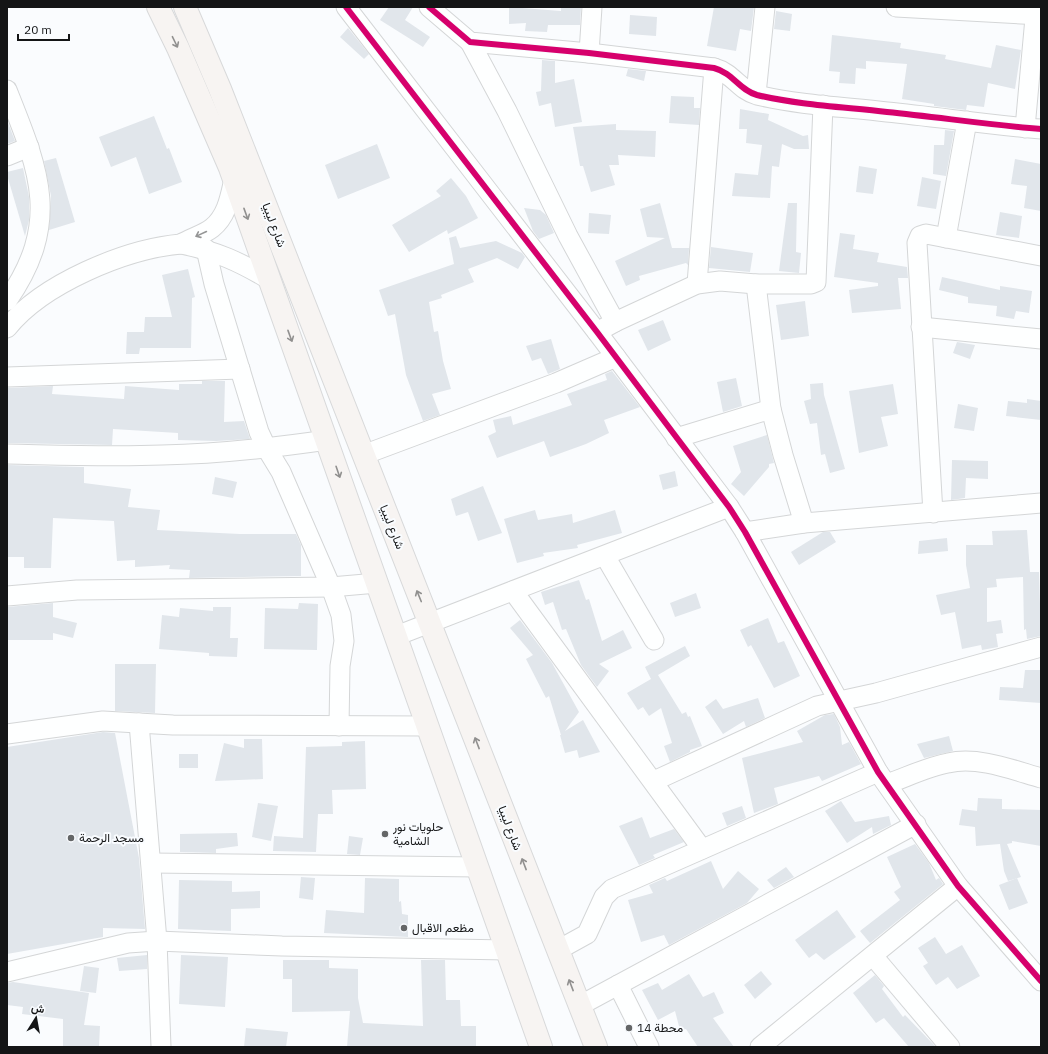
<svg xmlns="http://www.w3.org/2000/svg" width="1048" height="1054" viewBox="0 0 1048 1054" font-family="'IBM Plex Sans',Vazirmatn,sans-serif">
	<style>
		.building { fill: #e1e6eb }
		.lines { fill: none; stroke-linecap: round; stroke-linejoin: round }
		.minor-casing { stroke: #d4d6d7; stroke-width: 21 }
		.primary-casing { stroke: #d8d9da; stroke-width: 24 }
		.minor { stroke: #feffff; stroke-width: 19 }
		.primary { stroke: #f7f4f2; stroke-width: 22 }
		.cycleway-casing { stroke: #f9fcff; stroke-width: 8 }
		.cycleway { stroke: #d6006c; stroke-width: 6 }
		.oneway { stroke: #91908f }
		.oneway2 { stroke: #959696 }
		.poi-dot { fill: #646667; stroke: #f9fcff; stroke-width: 1.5 }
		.labels { text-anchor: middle; stroke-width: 4; stroke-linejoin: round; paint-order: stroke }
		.street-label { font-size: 12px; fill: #141516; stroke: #f9fcff }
		.poi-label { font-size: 12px; fill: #141516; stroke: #f9fcff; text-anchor: start }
	</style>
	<rect width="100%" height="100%" fill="#fafcfe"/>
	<g class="building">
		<polygon points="389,7 413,7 405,20 430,37 423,47 380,20"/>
		<polygon points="509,7 561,11 561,7 581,7 580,25 548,25 547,32 525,31 526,23 509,24"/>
		<polygon points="714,7 754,7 751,31 740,29 736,51 707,46"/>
		<polygon points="776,11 792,14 790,31 774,29"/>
		<polygon points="630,15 657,17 656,36 629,34"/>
		<polygon points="348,28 369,54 364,59 340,37"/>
		<polygon points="832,35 901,43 900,48 946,55 945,59 991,68 996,45 1021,50 1015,89 988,83 984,107 967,105 966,110 934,106 934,104 902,99 907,64 866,61 866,69 856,68 855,84 839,83 840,72 829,71"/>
		<polygon points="542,60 555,61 555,83 574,79 582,122 555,127 551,103 539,106 536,92 541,91"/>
		<polygon points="628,69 646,71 644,81 626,76"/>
		<polygon points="671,96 694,97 694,108 700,108 699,125 669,123"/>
		<polygon points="740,109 769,114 768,120 803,136 808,135 809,149 794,149 782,144 779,167 772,166 770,198 732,196 735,173 758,175 762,145 746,143 747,129 739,129"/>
		<polygon points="154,116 167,149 169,148 182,182 149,194 136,157 111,167 99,137"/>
		<polygon points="7,120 15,141 7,144"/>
		<polygon points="616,124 616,130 656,131 655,157 618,155 619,165 609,165 615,185 591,192 583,166 580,166 573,127"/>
		<polygon points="945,130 954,131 946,176 933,174 934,145 944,145"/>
		<polygon points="377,144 390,178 338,199 325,165"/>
		<polygon points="56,158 75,222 49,230 51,196 44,161"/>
		<polygon points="1015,159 1041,164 1041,211 1024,208 1027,186 1011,184"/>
		<polygon points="859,166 877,169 873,194 856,192"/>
		<polygon points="23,168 29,197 29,220 25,236 7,175 7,172"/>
		<polygon points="922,177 941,181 936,209 917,206"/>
		<polygon points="451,178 466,196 478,218 448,234 447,230 409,252 392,225 441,196 436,191"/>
		<polygon points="660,203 672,248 689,248 688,265 686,263 639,276 640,280 626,286 615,261 665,238 647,237 640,209"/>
		<polygon points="788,203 797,203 796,252 801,253 799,273 779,271"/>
		<polygon points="524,208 540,210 546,215 554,233 539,239 533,231"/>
		<polygon points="1000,212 1022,216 1019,238 996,235"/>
		<polygon points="589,213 611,215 609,234 588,233"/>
		<polygon points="840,233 855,235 853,249 879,253 877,262 907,267 908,278 898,278 901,309 852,313 849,290 878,286 878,283 834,277"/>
		<polygon points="456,236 460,248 496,241 522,253 525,257 518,269 497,258 468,269 474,282 441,295 442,298 429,302 434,332 438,331 443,361 451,389 432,394 440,415 423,421 406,375 395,314 388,316 379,290 454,264 449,238"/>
		<polygon points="711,247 753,253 750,272 709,268"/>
		<polygon points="188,269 195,297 192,298 191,348 140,348 139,354 126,354 127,332 144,332 145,317 172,317 162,275"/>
		<polygon points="942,277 1000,290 1000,286 1032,291 1029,313 1016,311 1014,319 996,316 997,306 968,303 968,297 939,290"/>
		<polygon points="805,301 809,336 781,340 776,305"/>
		<polygon points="663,320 671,340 648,351 638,330"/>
		<polygon points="551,339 560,369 548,374 541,358 532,361 526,346"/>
		<polygon points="957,342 975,345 970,359 953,353"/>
		<polygon points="612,371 640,407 604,420 609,433 586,444 550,457 544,441 497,458 488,436 496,432 493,420 511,416 513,425 572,405 567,394 607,380 605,374"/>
		<polygon points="736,378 742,406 723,412 717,382"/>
		<polygon points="202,381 225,381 224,422 244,421 250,439 216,441 178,440 178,433 113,429 112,445 7,443 7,388 53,386 52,394 124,399 125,386 179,390 179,384 202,384"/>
		<polygon points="823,383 824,395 845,469 830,473 825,454 821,455 817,423 810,424 804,401 811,399 810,384"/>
		<polygon points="893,384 898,414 881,417 888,446 859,453 849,391"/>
		<polygon points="1027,399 1041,401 1041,420 1006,416 1008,401 1027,403"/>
		<polygon points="958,404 978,408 974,431 954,428"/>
		<polygon points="767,435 774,463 769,464 769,467 744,496 731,484 741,472 733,446"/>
		<polygon points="952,460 988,461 988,479 966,478 965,498 951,500"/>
		<polygon points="7,465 84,467 84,483 131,489 128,507 160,510 157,530 240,534 296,534 301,545 301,576 189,578 190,570 169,569 170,565 135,567 135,560 117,561 114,521 53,518 51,568 24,568 24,557 7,557"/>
		<polygon points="675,471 678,486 663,490 659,475"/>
		<polygon points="215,477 237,482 233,498 212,494"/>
		<polygon points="483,486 502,533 478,541 468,512 456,516 451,499"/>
		<polygon points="535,510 538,520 572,514 573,523 615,510 622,533 577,545 578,548 543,553 544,556 517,563 504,519"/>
		<polygon points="1027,530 1030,572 1039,572 1041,636 1027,639 1026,629 1024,630 1023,577 996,579 997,587 987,588 987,622 1001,620 1003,633 996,634 998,647 982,650 981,645 962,649 955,612 941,615 936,595 970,588 966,565 966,545 993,545 992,531"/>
		<polygon points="823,532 830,532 836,542 799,565 791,552"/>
		<polygon points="947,538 948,551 918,554 919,541"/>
		<polygon points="579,580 586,600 589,599 602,641 623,630 632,648 599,664 609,671 597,687 581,665 566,629 562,630 553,602 545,605 541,592"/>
		<polygon points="696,593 701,608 675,617 670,603"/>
		<polygon points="53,603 53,617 77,623 73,638 53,633 53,640 7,640 7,607"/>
		<polygon points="299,603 318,604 317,650 264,649 265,608 298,609"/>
		<polygon points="213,607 231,607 230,638 238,638 237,657 209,656 209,653 159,649 162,615 179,617 180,608 213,611"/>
		<polygon points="768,618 778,643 784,641 800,676 774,688 751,645 748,647 740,630"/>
		<polygon points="520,620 552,663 579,712 565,731 583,720 600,752 579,758 577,750 565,753 560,735 561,735 549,696 546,698 526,659 533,655 510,628"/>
		<polygon points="685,646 690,656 658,675 682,714 686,712 688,717 690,716 702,746 690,750 690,752 670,762 664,746 672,743 661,708 649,716 643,707 638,710 627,693 651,679 645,667"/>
		<polygon points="115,664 156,664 155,713 115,711"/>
		<polygon points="1025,670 1041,670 1041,703 999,700 1000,687 1023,688"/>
		<polygon points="758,698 765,718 746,727 744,721 723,734 705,707 716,699 723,709"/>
		<polygon points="834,714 840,727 842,745 849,742 861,764 822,781 819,776 774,788 778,804 754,813 742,758 803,742 797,731 825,715"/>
		<polygon points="103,732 115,733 139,858 145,929 103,928 103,937 7,954 7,747"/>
		<polygon points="949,736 953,751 924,758 917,744"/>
		<polygon points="244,739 262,739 263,779 215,781 224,743 244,748"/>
		<polygon points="365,741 366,789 332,790 333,814 318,814 316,852 273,851 274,836 303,838 306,747 342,746 342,742"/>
		<rect x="179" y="754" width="19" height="14"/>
		<polygon points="978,798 1002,799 1002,809 1041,810 1041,846 1012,841 1012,843 1007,844 1021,877 1008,881 1004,871 1000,844 976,846 975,827 959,825 962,809 977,811"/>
		<polygon points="841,801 855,822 889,816 891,825 873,834 872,827 847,843 825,811"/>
		<polygon points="258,803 278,806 271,841 252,837"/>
		<polygon points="742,806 746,818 727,826 722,813"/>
		<polygon points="642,817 650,838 674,829 684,842 653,855 655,858 639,865 619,826"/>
		<polygon points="237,833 238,846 216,849 216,853 180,852 180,834"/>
		<polygon points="349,836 363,838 360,855 347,854"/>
		<polygon points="915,844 929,863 936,880 939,878 943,884 870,943 860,931 900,900 894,892 901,887 887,857"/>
		<polygon points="711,861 723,889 738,871 759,889 747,903 669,945 664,935 641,942 628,900 653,893 649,885 665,878 667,881"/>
		<polygon points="786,867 794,877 774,888 767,880"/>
		<polygon points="301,877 315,878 313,900 299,898"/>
		<polygon points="365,878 399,879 399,902 401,901 402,914 408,915 408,937 324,933 326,910 364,913"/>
		<polygon points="1017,878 1028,903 1009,910 999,885"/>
		<polygon points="179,880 232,881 232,892 260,891 260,908 231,909 231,931 178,929"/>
		<polygon points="837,910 856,937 824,960 816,953 809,958 795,940"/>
		<polygon points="935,937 946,954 962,945 980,976 957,989 948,977 936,985 923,966 928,963 918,948"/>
		<polygon points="147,955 147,969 119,971 117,958"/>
		<polygon points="181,955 228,957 225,1007 179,1004"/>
		<polygon points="283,960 329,960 329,968 358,969 358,998 363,1023 423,1026 421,960 445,960 446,1000 460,1000 461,1026 476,1026 476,1047 347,1047 350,1011 292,1012 292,979 283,979"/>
		<polygon points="84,966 99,968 96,993 80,991"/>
		<polygon points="761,971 772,984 755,999 744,985"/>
		<polygon points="689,974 703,997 714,992 724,1013 713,1018 734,1047 698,1047 686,1029 680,1030 675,1011 658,1020 642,990 658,983 662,990"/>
		<polygon points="875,975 884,986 882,989 903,1017 905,1015 936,1047 909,1047 884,1018 876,1023 853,993"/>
		<polygon points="13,982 89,993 84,1025 100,1026 99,1047 63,1047 63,1019 22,1014 23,1007 7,1005 7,983"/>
		<polygon points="246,1028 288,1032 286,1047 244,1047"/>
	</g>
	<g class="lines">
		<defs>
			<g id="minor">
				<polyline points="346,7 597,332 729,507 745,532 878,772 958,886 1041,981"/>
				<path d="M429,7L470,42L589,53L714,68C733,73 739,90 757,95C799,105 844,107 887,112C938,117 989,125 1041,129"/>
				<polyline points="896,7 1041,15"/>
				<polyline points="470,42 507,111 568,236 615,322"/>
				<polyline points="589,53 592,7"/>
				<path d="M7,90C39,170 62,222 7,301"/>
				<polyline points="756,94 765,7"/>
				<polyline points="1025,128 1036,7"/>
				<polyline points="7,156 29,147"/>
				<path d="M234,179C230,197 227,216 212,228C203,235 191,238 181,244C216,251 240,262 270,280"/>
				<polyline points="946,238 967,121"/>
				<polyline points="206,249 214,284 259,432 267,449 281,472 331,587 341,615 344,641 340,666 339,726"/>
				<polyline points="697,284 714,68"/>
				<polyline points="756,284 771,409 783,455 804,523"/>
				<polyline points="921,327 1041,339"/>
				<path d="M7,328C42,284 125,249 181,244"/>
				<polyline points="597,332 615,322 697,284 720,281 756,284 811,284 816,282 823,105"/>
				<polyline points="7,377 240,369"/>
				<polyline points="676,438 771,409"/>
				<path d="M7,454C58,455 110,457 162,455C217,454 272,448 327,440"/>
				<polyline points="363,455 556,383 616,357"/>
				<polyline points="933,513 917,243 920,236 926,234 1041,256"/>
				<polyline points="745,532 804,523 1041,503"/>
				<polyline points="605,556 654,640"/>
				<polyline points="513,591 702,849"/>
				<polyline points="7,596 77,590 331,587 377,583"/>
				<polyline points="396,636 729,507"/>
				<polyline points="139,723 157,941 161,1047"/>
				<polyline points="7,734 103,721 173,725 427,726"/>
				<polyline points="654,781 817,706 876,693 1041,647"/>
				<path d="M887,784C907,777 927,767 948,763C978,756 1013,770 1041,778"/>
				<polyline points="151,863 478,867"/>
				<polyline points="558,950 587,934 604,897 612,889 878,772"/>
				<polyline points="873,956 950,1047"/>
				<polyline points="7,972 128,943 157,941 282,946 508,950"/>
				<polyline points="618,985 649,1047"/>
				<polyline points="579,1006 916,824"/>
				<polyline points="760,1047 958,886"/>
			</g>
			<g id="primary">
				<polyline points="158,7 178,48 230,168 541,1047"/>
				<polyline points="185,7 220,89 596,1047"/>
			</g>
		</defs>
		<use href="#minor" class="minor-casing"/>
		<use href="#primary" class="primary-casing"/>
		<use href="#minor" class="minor"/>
		<use href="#primary" class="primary"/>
		<defs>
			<g id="cycleway">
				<polyline points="346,7 597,332 729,507 745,532 878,772 958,886 1041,981"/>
				<path d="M429,7L470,42L589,53L714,68C733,73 739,90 757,95C799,105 844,107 887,112C938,117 989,125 1041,129"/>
			</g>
		</defs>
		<use href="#cycleway" class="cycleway-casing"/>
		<use href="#cycleway" class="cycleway"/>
	</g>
	<defs><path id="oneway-shaft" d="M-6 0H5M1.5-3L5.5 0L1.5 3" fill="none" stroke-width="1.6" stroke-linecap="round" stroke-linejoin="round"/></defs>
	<g class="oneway">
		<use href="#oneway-shaft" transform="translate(175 42) rotate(64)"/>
		<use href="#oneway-shaft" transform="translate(246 214) rotate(70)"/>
		<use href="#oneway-shaft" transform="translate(290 336) rotate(70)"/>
		<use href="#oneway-shaft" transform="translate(338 472) rotate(71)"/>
		<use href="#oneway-shaft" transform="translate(419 596) rotate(-112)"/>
		<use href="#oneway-shaft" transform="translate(477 743) rotate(-111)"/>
		<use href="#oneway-shaft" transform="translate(524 864) rotate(-111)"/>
		<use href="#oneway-shaft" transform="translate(571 985) rotate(-111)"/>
	</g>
	<use class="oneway2" href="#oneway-shaft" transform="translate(201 234) rotate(155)"/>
	<g class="poi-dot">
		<circle cx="385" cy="834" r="4"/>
		<circle cx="71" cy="838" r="4"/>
		<circle cx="404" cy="928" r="4"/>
		<circle cx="629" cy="1028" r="4"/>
	</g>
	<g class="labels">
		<g class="street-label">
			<text transform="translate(274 225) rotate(69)" y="4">شارع ليبيا</text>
			<text transform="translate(392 527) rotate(68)" y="4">شارع ليبيا</text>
			<text transform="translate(510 828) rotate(69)" y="4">شارع ليبيا</text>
		</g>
		<g class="poi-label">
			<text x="393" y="831">حلويات نور<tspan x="393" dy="14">الشامية</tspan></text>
			<text x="79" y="842">مسجد الرحمة</text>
			<text x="412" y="932">مظعم الاقبال</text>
			<text x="637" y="1032">محطة 14</text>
		</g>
	</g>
	<rect width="1048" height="1054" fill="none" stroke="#141516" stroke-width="16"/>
	<g transform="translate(36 1018) rotate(11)" stroke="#f9fcff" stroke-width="3" paint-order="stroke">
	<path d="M0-3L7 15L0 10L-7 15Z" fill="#141516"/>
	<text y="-6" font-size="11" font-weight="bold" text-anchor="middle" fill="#141516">ش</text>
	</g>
	<path d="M18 34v6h51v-6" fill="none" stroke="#141516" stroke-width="2"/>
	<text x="24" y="34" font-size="12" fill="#141516" stroke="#f9fcff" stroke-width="3" paint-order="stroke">20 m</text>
</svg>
